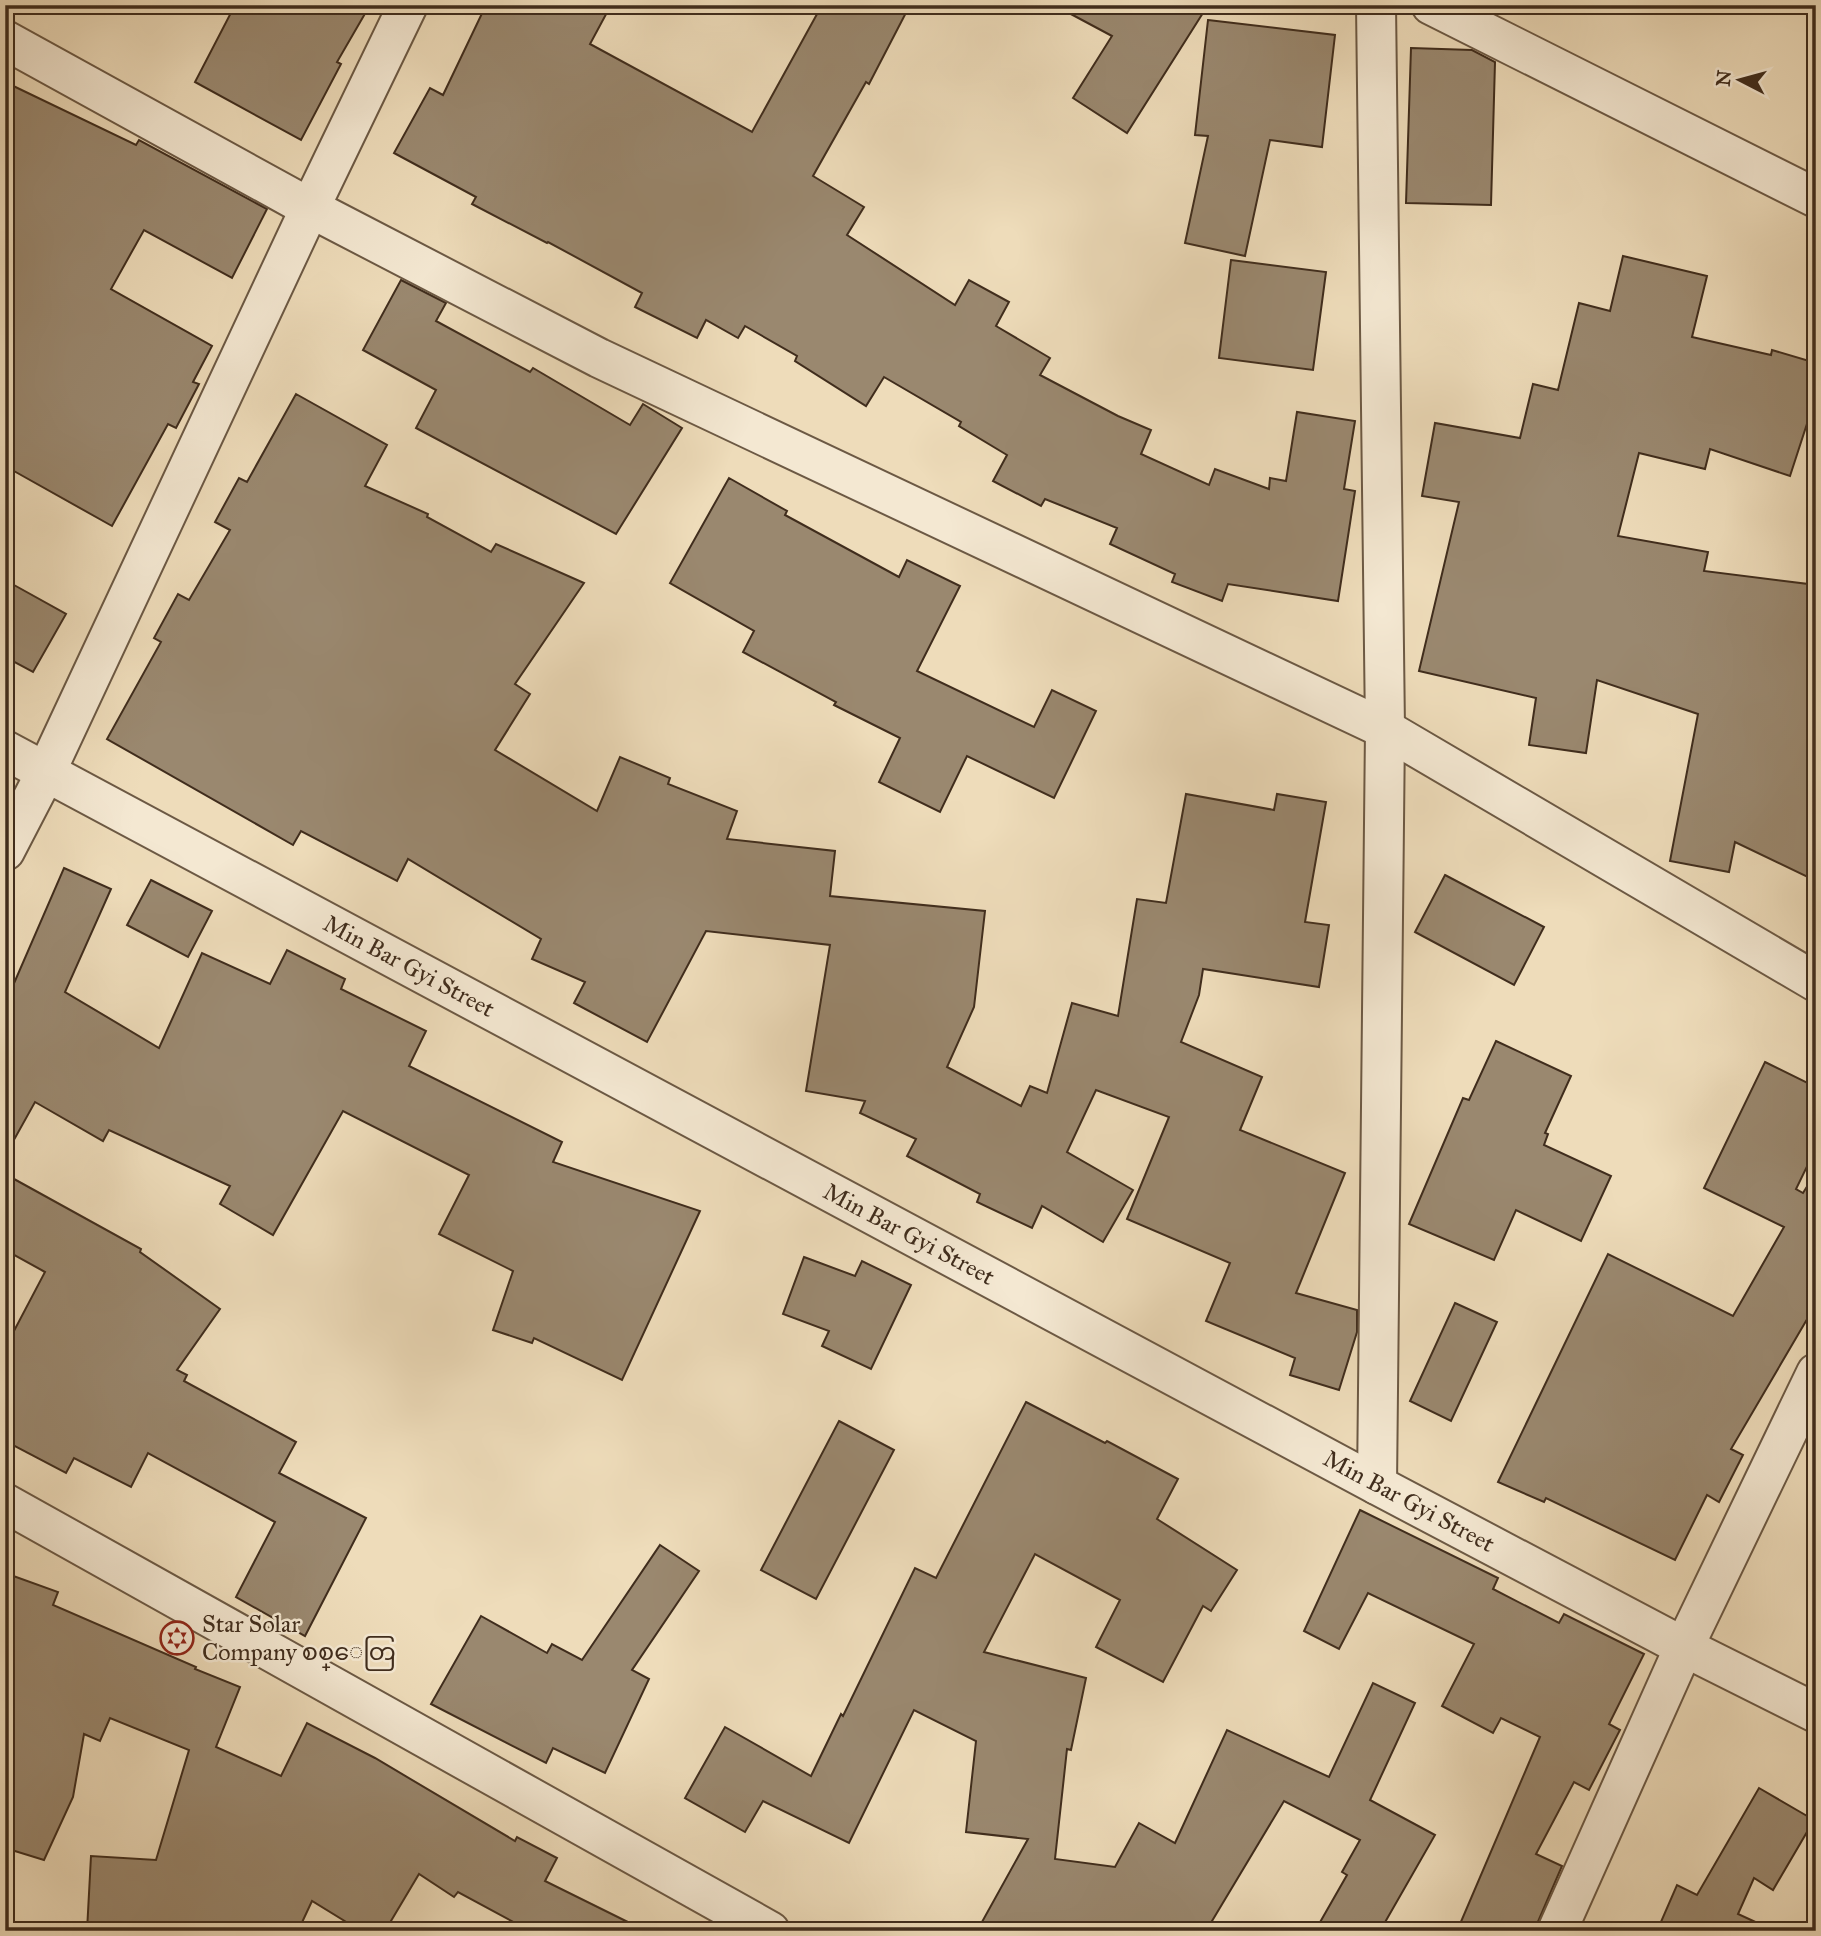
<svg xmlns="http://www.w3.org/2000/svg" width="1821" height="1936" viewBox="0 0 1821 1936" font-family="'IM FELL Great Primer','Noto Sans Myanmar',serif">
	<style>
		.building { fill: #9a886f; stroke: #402d1d; stroke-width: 2 }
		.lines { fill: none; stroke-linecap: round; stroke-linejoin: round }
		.street-casing { stroke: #6c5944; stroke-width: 42 }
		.street { stroke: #f4e8d2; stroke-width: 38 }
		.labels { text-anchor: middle; stroke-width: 5; stroke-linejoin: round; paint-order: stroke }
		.street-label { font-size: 24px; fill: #402d1d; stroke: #f4e8d2 }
		.poi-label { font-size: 24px; fill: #402d1d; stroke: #f4e8d2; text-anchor: start }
	</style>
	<rect width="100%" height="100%" fill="#eedcba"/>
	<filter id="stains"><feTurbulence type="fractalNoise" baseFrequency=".00286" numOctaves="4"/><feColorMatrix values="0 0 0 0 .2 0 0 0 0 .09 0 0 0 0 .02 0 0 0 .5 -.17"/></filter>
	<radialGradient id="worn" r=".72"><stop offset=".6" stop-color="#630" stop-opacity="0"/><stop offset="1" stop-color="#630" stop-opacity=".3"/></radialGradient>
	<g class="building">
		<polygon points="235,5 370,5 337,62 341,64 301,140 195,82"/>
		<polygon points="486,5 611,5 590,44 752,132 822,5 910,5 869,84 866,82 813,176 864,207 847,235 955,305 969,280 1009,302 996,326 1050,358 1040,375 1118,416 1151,430 1141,454 1209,485 1215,469 1269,489 1270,478 1286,481 1297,412 1355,421 1344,489 1355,491 1338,601 1228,584 1222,601 1172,582 1175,574 1110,544 1117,528 1045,499 1041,506 993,481 1007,455 959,426 961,422 884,377 866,406 795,361 797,356 745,326 738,338 706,320 697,338 635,307 642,293 548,242 547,243 472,204 476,197 394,153 430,88 443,95"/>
		<polygon points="1054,5 1208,5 1127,133 1073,98 1112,36"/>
		<polygon points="1208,20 1335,35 1322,147 1270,140 1245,256 1185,243 1208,136 1195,135"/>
		<polygon points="1411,48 1472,50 1495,62 1491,205 1406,203"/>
		<polygon points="5,82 136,145 139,140 267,209 232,278 144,230 111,289 212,346 193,382 199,384 176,428 168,424 112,526 5,466"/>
		<polygon points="1623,256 1707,276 1692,337 1771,355 1772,350 1816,363 1816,396 1790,476 1710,449 1705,469 1639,453 1618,536 1708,552 1704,571 1816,585 1816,881 1735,842 1729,872 1670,861 1698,714 1597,680 1586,753 1529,745 1536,698 1419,671 1459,502 1422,496 1435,423 1520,438 1533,384 1558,390 1579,303 1610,311"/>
		<polygon points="1231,260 1326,272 1313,370 1219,358"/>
		<polygon points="401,280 446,303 436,321 530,372 533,368 630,425 643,404 682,428 616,534 416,428 436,390 363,350"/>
		<polygon points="296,394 387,445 365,486 428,514 427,517 491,552 496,544 584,583 515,684 530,694 495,750 597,811 620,757 670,778 668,784 737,811 727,839 835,851 830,896 985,911 974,1007 947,1067 1021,1106 1030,1086 1047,1093 1072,1003 1118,1016 1137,899 1166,903 1186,794 1274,810 1277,794 1326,802 1305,922 1329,925 1319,987 1203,969 1199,995 1181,1042 1262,1077 1240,1130 1345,1173 1296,1293 1357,1310 1357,1332 1339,1390 1290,1375 1295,1358 1206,1321 1230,1263 1127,1219 1169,1117 1096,1090 1067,1152 1133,1190 1103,1242 1042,1206 1032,1228 977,1202 980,1194 907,1156 916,1139 860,1113 865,1101 806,1091 830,945 706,931 647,1042 574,1003 585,982 532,959 541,939 408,859 397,881 301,831 293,845 107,739 161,642 154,638 178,594 189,600 230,530 215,522 239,478 247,482"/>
		<polygon points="729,478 787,511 785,515 899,577 907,560 960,586 917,671 1034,727 1052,690 1096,711 1054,798 967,756 940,812 879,782 900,738 834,705 836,702 743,652 754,631 670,583"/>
		<polygon points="5,580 66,614 33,672 5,657"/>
		<polygon points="64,868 111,889 65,992 159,1048 202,953 270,984 287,950 345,979 341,989 426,1031 409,1066 562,1142 553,1162 700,1211 622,1380 534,1338 532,1343 493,1330 513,1271 439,1234 469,1175 343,1111 273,1235 220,1204 230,1186 109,1130 103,1141 35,1102 5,1156 5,1004"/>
		<polygon points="1445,875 1544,927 1514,985 1415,932"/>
		<polygon points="151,880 212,911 188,957 127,925"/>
		<polygon points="1496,1041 1571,1076 1545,1133 1548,1134 1544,1145 1611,1176 1581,1241 1516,1210 1494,1260 1409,1224 1463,1098 1469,1100"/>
		<polygon points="1765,1062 1816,1087 1816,1148 1796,1189 1803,1193 1816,1172 1816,1304 1731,1449 1743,1455 1719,1502 1707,1495 1675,1560 1546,1498 1544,1502 1498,1482 1608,1254 1733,1316 1784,1227 1704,1188"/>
		<polygon points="5,1174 141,1249 140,1252 220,1309 177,1370 187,1375 184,1381 296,1442 279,1473 366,1518 305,1636 236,1597 275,1522 148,1453 131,1487 74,1458 66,1473 5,1441 5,1348 45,1272 5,1250"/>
		<polygon points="804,1257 855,1276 862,1261 911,1285 871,1369 822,1346 829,1331 783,1314"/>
		<polygon points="1455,1303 1497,1322 1451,1421 1410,1401"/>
		<polygon points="1026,1402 1105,1443 1107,1441 1178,1479 1157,1519 1237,1570 1211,1611 1203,1606 1163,1682 1096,1647 1120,1600 1035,1554 984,1652 1086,1678 1071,1750 1067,1749 1055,1859 1115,1867 1139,1823 1175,1843 1227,1730 1329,1777 1373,1683 1415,1703 1370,1800 1435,1835 1380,1931 1315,1931 1347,1875 1342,1872 1360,1840 1284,1801 1206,1931 977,1931 1028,1839 966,1832 976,1741 914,1710 849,1843 763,1801 745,1832 685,1798 725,1727 811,1776 841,1714 843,1716 915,1568 936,1578"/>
		<polygon points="839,1421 894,1450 816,1599 761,1570"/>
		<polygon points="1360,1510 1498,1578 1493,1589 1559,1623 1564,1614 1644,1654 1609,1724 1620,1730 1589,1790 1574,1782 1536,1854 1562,1866 1534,1931 1457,1931 1540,1737 1501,1718 1493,1733 1442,1706 1474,1644 1368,1593 1339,1649 1304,1631"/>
		<polygon points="660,1545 699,1571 632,1670 649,1679 605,1773 553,1748 546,1763 431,1704 481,1616 547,1653 552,1644 582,1660"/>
		<polygon points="5,1573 58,1592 53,1605 196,1667 195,1669 240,1687 216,1747 281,1776 307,1723 375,1758 515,1841 517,1837 557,1858 545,1881 646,1931 530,1931 458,1892 454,1897 419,1874 385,1931 361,1931 312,1901 298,1931 87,1931 91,1856 156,1860 189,1750 110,1718 100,1741 84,1734 73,1797 44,1860 5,1848"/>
		<polygon points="1759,1788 1814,1820 1773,1890 1754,1878 1738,1914 1775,1931 1657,1931 1677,1885 1697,1895"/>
	</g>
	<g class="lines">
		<defs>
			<g id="street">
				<polyline points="1376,5 1385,729 1377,1485"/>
				<polyline points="1431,5 1816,198"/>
				<polyline points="5,40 310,208 599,358 1385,729 1816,982"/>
				<polyline points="5,750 1377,1485 1684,1647 1816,1713"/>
				<polyline points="5,851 46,772 310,208 408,5"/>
				<polyline points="5,1503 770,1931"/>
				<polyline points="1557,1931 1684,1647 1816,1373"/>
			</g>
		</defs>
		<use href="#street" class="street-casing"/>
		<use href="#street" class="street"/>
	</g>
	<defs>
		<symbol id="synagogue-ring" viewBox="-11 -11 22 22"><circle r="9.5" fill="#f4e8d2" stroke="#8f2418" stroke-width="1.5"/><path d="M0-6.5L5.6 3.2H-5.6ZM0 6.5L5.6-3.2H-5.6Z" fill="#8f2418"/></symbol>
	</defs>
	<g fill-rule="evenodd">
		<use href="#synagogue-ring" x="158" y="1619" width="38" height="38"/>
	</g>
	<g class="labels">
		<g class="street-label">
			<text transform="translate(409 966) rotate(28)" y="8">Min Bar Gyi Street</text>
			<text transform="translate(909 1234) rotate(28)" y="8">Min Bar Gyi Street</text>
			<text transform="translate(1409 1501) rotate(28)" y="8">Min Bar Gyi Street</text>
		</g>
		<g class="poi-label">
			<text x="202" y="1632">Star Solar<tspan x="202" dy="28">Company စစ္ေတြ</tspan></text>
		</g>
	</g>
	<rect width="1821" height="1936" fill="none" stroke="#eedcba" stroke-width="28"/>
	<rect x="7" y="7" width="1807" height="1922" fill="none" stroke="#402d1d" stroke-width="3.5"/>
	<rect x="14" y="14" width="1793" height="1908" fill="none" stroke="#402d1d" stroke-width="2"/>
	<g transform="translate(1740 80) rotate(276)" stroke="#f4e8d2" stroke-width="5" paint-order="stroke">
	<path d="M0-5L12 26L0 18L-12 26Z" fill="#402d1d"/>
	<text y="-10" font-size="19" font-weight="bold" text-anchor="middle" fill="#402d1d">N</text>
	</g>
	<rect width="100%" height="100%" filter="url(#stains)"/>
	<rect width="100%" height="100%" fill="url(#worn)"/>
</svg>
